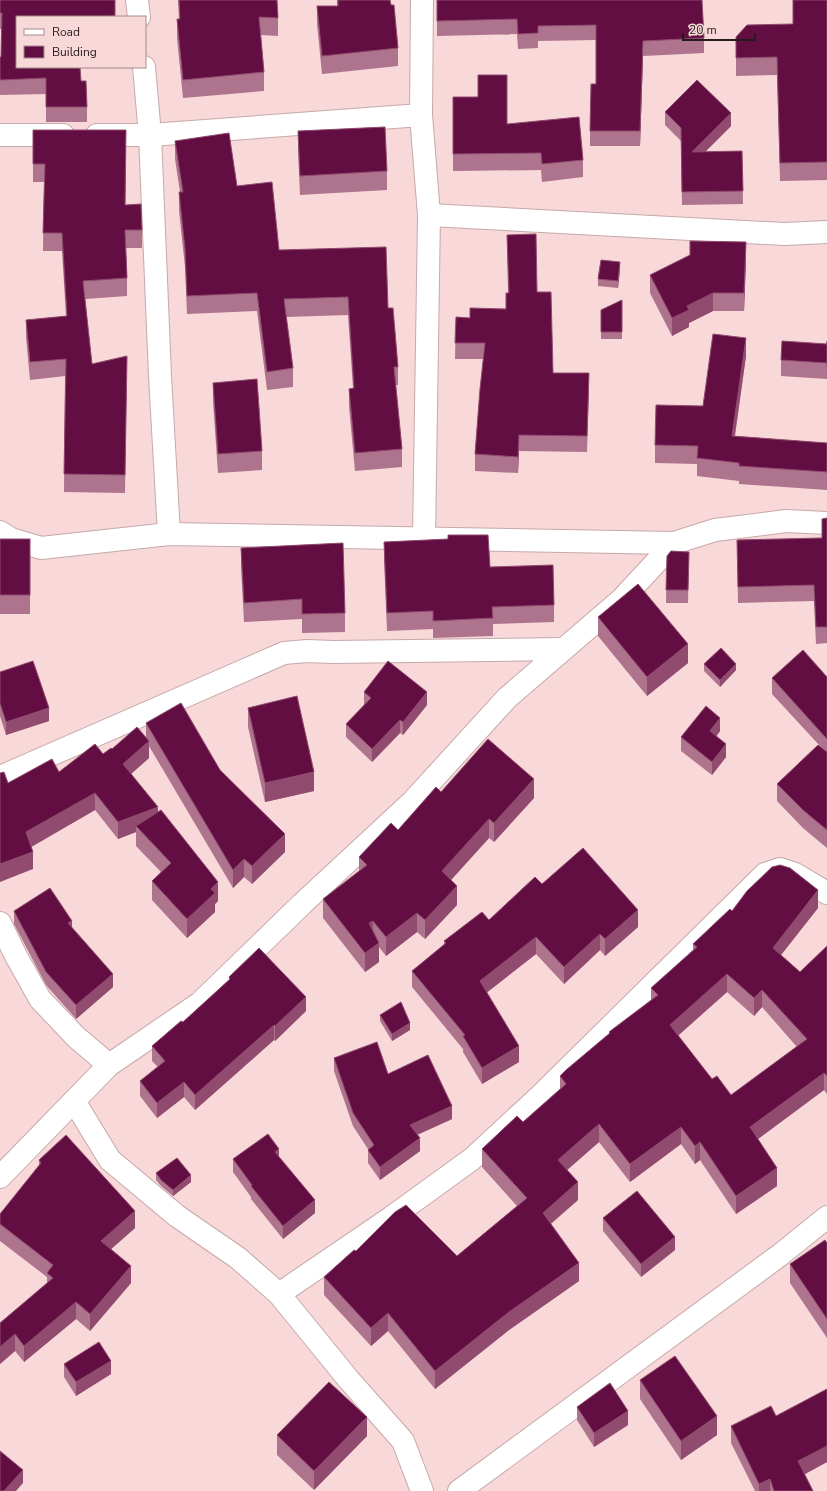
<svg xmlns="http://www.w3.org/2000/svg" width="827" height="1491" viewBox="0 0 827 1491" font-family="'Nunito Sans',sans-serif">
	<style>
		.lines { fill: none; stroke-linecap: round; stroke-linejoin: round }
		.minor-casing { stroke: #c7a9a9; stroke-width: 24 }
		.minor { stroke: #fff; stroke-width: 22 }
		.wall { fill: #ae738d; fill-rule: evenodd }
		.shaded-wall { fill: #904b6f }
		.building { fill: #630e42; stroke: #904b6f; fill-rule: evenodd }
	</style>
	<rect width="100%" height="100%" fill="#f8d8d8"/>
	<g class="lines">
		<defs>
			<g id="minor">
				<polyline points="137,0 139,17"/>
				<polyline points="422,0 421,115 429,215 424,538"/>
				<polyline points="144,67 150,135 160,376 169,534"/>
				<polyline points="0,135 63,135"/>
				<polyline points="97,135 150,135 421,115"/>
				<polyline points="429,215 784,234 827,232"/>
				<polyline points="0,532 11,539 41,548 169,534 674,543 715,530 786,521 827,523"/>
				<polyline points="0,777 284,653 307,651 333,652 563,649"/>
				<polyline points="0,923 16,956 40,999 76,1037 109,1065"/>
				<polyline points="74,1101 110,1160 177,1216 238,1258 279,1294 349,1380 403,1441 422,1491"/>
				<polyline points="0,1177 109,1065 200,1003 302,904 413,801 507,698 622,599 674,543"/>
				<polyline points="279,1294 392,1217 472,1159 540,1096 765,874 780,869 795,874 827,893"/>
				<polyline points="459,1491 780,1255 827,1217"/>
			</g>
		</defs>
		<use href="#minor" class="minor-casing"/>
		<use href="#minor" class="minor"/>
	</g>
	<g class="wall">
		<polygon points="0,0 115,0 115,17 17,17 81,81 87,107 87,122 46,122 46,94 0,95 0,57 1,57 1,29 0,29"/>
		<polygon points="178,0 277,0 278,18 278,36 261,35 264,72 264,91 183,98 177,38 177,19 179,19"/>
		<polygon points="337,0 390,0 391,5 398,48 398,66 322,74 317,24 317,6 337,6"/>
		<polygon points="437,0 704,38 704,53 643,56 640,146 590,146 590,131 596,84 596,40 538,41 538,48 518,49 517,34 437,36"/>
		<polygon points="827,0 827,180 780,181 777,75 736,76 736,37 793,24"/>
		<polygon points="478,75 507,124 583,160 583,177 542,182 541,170 453,171 453,97 478,97"/>
		<polygon points="665,112 731,126 705,152 742,151 743,204 682,205 681,141 665,125"/>
		<polygon points="33,130 126,148 125,205 142,230 142,248 126,248 127,278 127,296 85,299 92,364 127,356 125,493 64,492 65,376 30,380 26,337 26,320 66,316 62,251 43,251 44,182 33,182"/>
		<polygon points="298,131 387,171 387,190 300,195 298,150"/>
		<polygon points="175,141 237,186 279,250 388,308 398,367 398,385 395,385 402,449 402,467 355,471 349,407 349,389 353,388 348,315 286,317 293,368 293,387 267,390 257,311 187,314 185,267 179,211 179,192 180,192 175,159"/>
		<polygon points="507,235 537,292 553,373 589,390 587,452 519,451 518,473 475,471 475,454 483,359 455,359 456,317 470,318 506,309 506,293 508,293"/>
		<polygon points="746,260 744,311 713,311 689,323 689,327 672,336 650,293 650,275"/>
		<polygon points="620,269 618,288 598,286 598,279"/>
		<polygon points="622,300 622,339 601,339 601,310"/>
		<polygon points="827,341 827,383 827,379 781,376 781,360 827,344"/>
		<polygon points="746,356 735,436 827,443 827,490 739,484 739,481 697,476 697,464 655,463 655,445 703,406"/>
		<polygon points="213,383 262,451 262,470 218,473 213,402"/>
		<polygon points="827,518 827,643 816,644 814,601 738,603 737,540 822,538 822,519"/>
		<rect x="0" y="539" width="30" height="75"/>
		<polygon points="384,542 490,567 554,605 554,622 493,624 493,636 433,638 433,629 387,631 384,559"/>
		<polygon points="241,548 345,613 345,632 302,633 302,619 244,622 241,567"/>
		<polygon points="689,552 688,603 666,603 667,556"/>
		<polygon points="598,617 688,663 647,696 598,636"/>
		<polygon points="704,664 736,670 720,687 704,671"/>
		<polygon points="0,672 49,721 6,735 0,716"/>
		<polygon points="827,677 827,848 803,828 777,801 777,784 820,746 772,694 772,678"/>
		<polygon points="364,692 427,705 403,735 400,733 372,762 346,737 346,724 364,705"/>
		<polygon points="248,708 314,791 265,802 248,727"/>
		<polygon points="146,723 220,770 285,852 252,884 244,877 233,888 149,746 149,758 131,774 218,901 215,904 215,912 187,938 152,900 152,881 161,872 136,846 136,832 118,839 95,810 31,847 33,869 8,783 59,772 103,754 112,749 146,738"/>
		<polygon points="720,731 716,737 726,757 712,775 681,751 681,737"/>
		<polygon points="441,792 534,798 494,842 489,838 451,880 457,905 425,939 417,932 386,956 379,947 379,962 365,972 323,918 323,899 359,871 359,857 398,830"/>
		<polygon points="542,884 638,927 605,956 600,950 564,984 536,954 486,992 519,1062 482,1084 463,1052 463,1049 412,987 412,971 444,945 444,941 489,920"/>
		<path d="M818,908L781,955L800,972L827,946V1094L824,1090L758,1139L777,1186L736,1214L700,1160L695,1164L681,1144L630,1182L599,1142L567,1170L578,1200L551,1224L579,1281L509,1330L435,1389L388,1331L371,1346L324,1295V1277L356,1251L457,1256L517,1206L482,1167V1149L523,1122L560,1089V1076L609,1034V1032L651,1001V988L693,950V944L732,911ZM727,992L754,1016L762,1007L797,1047L731,1095L712,1079L678,1035Z"/>
		<polygon points="14,911 72,928 113,987 76,1019 46,985 14,924"/>
		<polygon points="229,977 306,1011 275,1041 274,1040 195,1110 184,1097 157,1118 140,1096 140,1081 158,1067 152,1061 152,1046 183,1022 229,980"/>
		<polygon points="380,1015 410,1030 392,1041 380,1021"/>
		<polygon points="334,1058 388,1074 452,1119 417,1135 420,1151 380,1180 368,1163 368,1149 353,1126 334,1071"/>
		<polygon points="279,1157 315,1213 283,1239 251,1199 251,1197 233,1172 233,1159"/>
		<polygon points="39,1160 135,1228 111,1249 131,1283 90,1331 76,1319 24,1362 15,1351 0,1364 0,1323 47,1284 47,1277 0,1241 0,1214 39,1165"/>
		<polygon points="156,1173 191,1182 173,1196 161,1186 156,1180"/>
		<polygon points="603,1218 675,1250 641,1277 603,1231"/>
		<polygon points="827,1243 827,1338 790,1283 790,1264"/>
		<polygon points="64,1364 111,1374 76,1396 64,1377"/>
		<polygon points="640,1380 717,1435 681,1460 640,1399"/>
		<polygon points="827,1389 827,1462 804,1474 813,1491 755,1491 731,1443 731,1426 776,1416"/>
		<polygon points="577,1407 628,1425 594,1447 577,1420"/>
		<polygon points="277,1435 367,1436 314,1490 277,1455"/>
	</g>
	<g class="shaded-wall">
		<polygon points="643,41 643,56 640,146 640,131"/>
		<polygon points="731,113 731,126 692,165 692,152"/>
		<polygon points="126,130 126,148 125,223 125,205"/>
		<polygon points="746,242 746,260 744,311 744,293"/>
		<polygon points="620,262 620,269 618,288 618,281"/>
		<polygon points="713,293 713,311 689,323 689,327 672,336 672,318 687,306"/>
		<polygon points="746,338 746,356 732,454 732,436"/>
		<polygon points="519,435 519,451 518,473 518,457"/>
		<polygon points="688,644 688,663 647,696 647,677"/>
		<polygon points="736,664 736,670 720,687 720,680"/>
		<polygon points="427,692 427,705 403,735 403,722"/>
		<polygon points="49,708 49,721 6,735 6,722"/>
		<polygon points="720,718 720,731 710,745 710,731"/>
		<polygon points="400,720 400,733 372,762 372,749"/>
		<polygon points="149,741 149,758 123,781 123,764"/>
		<polygon points="726,744 726,757 712,775 712,762"/>
		<polygon points="314,772 314,791 265,802 265,783"/>
		<polygon points="534,779 534,798 494,842 494,823"/>
		<polygon points="95,793 95,810 26,850 26,832"/>
		<polygon points="158,807 158,824 136,826 136,832 118,839 118,822"/>
		<polygon points="489,819 489,838 442,890 442,871"/>
		<polygon points="285,834 285,852 252,884 252,866"/>
		<polygon points="33,852 33,869 0,882 0,864"/>
		<polygon points="244,859 244,877 233,888 233,870"/>
		<polygon points="218,882 218,901 215,904 215,912 187,938 187,919 211,889"/>
		<polygon points="457,886 457,905 425,939 425,920"/>
		<polygon points="818,890 818,908 773,965 773,948"/>
		<polygon points="638,910 638,927 605,956 605,939"/>
		<polygon points="417,913 417,932 386,956 386,937"/>
		<polygon points="72,921 72,934 68,923"/>
		<polygon points="373,921 373,940 369,923"/>
		<polygon points="600,934 600,950 564,984 564,967"/>
		<polygon points="536,937 536,954 480,998 480,981"/>
		<polygon points="379,943 379,962 365,972 365,953"/>
		<polygon points="113,974 113,987 76,1019 76,1005"/>
		<polygon points="727,974 727,992 670,1043 670,1025"/>
		<polygon points="762,990 762,1007 754,1016 754,998"/>
		<polygon points="306,997 306,1011 275,1041 275,1026"/>
		<polygon points="410,1023 410,1030 392,1041 392,1034"/>
		<polygon points="274,1025 274,1040 195,1110 195,1095"/>
		<polygon points="519,1046 519,1062 482,1084 482,1068"/>
		<polygon points="824,1073 824,1090 750,1145 750,1127"/>
		<polygon points="184,1082 184,1097 157,1118 157,1103"/>
		<polygon points="452,1106 452,1119 410,1138 410,1125"/>
		<polygon points="599,1124 599,1142 558,1178 558,1160"/>
		<polygon points="681,1127 681,1144 630,1182 630,1164"/>
		<polygon points="420,1138 420,1151 380,1180 380,1167"/>
		<polygon points="700,1142 700,1160 695,1164 695,1146"/>
		<polygon points="279,1149 279,1162 275,1152"/>
		<polygon points="777,1168 777,1186 736,1214 736,1196"/>
		<polygon points="191,1175 191,1182 173,1196 173,1190"/>
		<polygon points="578,1182 578,1200 543,1230 543,1213"/>
		<polygon points="315,1200 315,1213 283,1239 283,1226"/>
		<polygon points="135,1211 135,1228 101,1258 101,1241"/>
		<polygon points="675,1237 675,1250 641,1277 641,1264"/>
		<polygon points="579,1263 579,1281 509,1330 435,1389 435,1371 509,1312"/>
		<polygon points="131,1266 131,1283 90,1331 90,1314"/>
		<polygon points="76,1302 76,1319 24,1362 24,1346"/>
		<polygon points="388,1313 388,1331 371,1346 371,1328"/>
		<polygon points="15,1334 15,1351 0,1364 0,1347"/>
		<polygon points="111,1361 111,1374 76,1396 76,1382"/>
		<polygon points="628,1411 628,1425 594,1447 594,1433"/>
		<polygon points="717,1416 717,1435 681,1460 681,1441"/>
		<polygon points="367,1417 367,1436 314,1490 314,1471"/>
		<polygon points="827,1446 827,1462 798,1478 798,1461"/>
		<polygon points="23,1470 23,1483 16,1491 4,1491"/>
		<polygon points="770,1479 770,1491 759,1491 759,1484"/>
	</g>
	<g class="building">
		<polygon points="0,0 115,0 115,16 96,17 17,17 17,67 80,67 81,81 86,81 87,107 46,107 46,78 0,80 0,57 1,57 2,13 0,13"/>
		<polygon points="179,0 277,0 278,18 259,17 264,72 183,80 177,19 180,19"/>
		<polygon points="338,0 390,0 391,5 394,5 398,48 322,56 317,6 338,6"/>
		<polygon points="437,0 702,0 704,38 643,41 640,131 590,131 591,84 596,84 596,25 538,26 538,33 518,34 517,19 437,21"/>
		<polygon points="793,0 827,0 827,162 780,163 777,57 736,58 736,37 747,25 793,24"/>
		<polygon points="478,75 507,75 507,124 579,117 583,160 542,164 541,153 453,154 453,97 478,97"/>
		<polygon points="697,80 731,113 692,152 742,151 743,191 682,192 681,128 665,112"/>
		<polygon points="385,127 387,171 300,176 298,131"/>
		<polygon points="33,130 126,130 125,205 141,204 142,230 125,230 127,278 83,281 92,364 127,356 125,475 64,474 66,359 30,362 26,320 67,316 62,233 43,233 45,164 33,164"/>
		<polygon points="229,133 237,186 272,182 279,250 386,247 388,308 393,308 398,367 394,367 402,449 355,453 349,389 354,388 348,297 284,299 293,368 267,372 257,293 187,296 185,249 179,192 183,192 175,141"/>
		<polygon points="536,234 537,292 551,292 553,373 589,373 587,436 519,435 518,457 475,454 480,389 485,343 455,343 456,317 470,318 470,308 506,309 506,293 509,293 507,235"/>
		<polygon points="690,241 746,242 744,293 713,293 687,306 689,310 672,318 650,275 690,255"/>
		<polygon points="601,260 620,262 618,281 598,279"/>
		<polygon points="622,300 622,332 601,332 601,310"/>
		<polygon points="713,334 746,338 732,436 827,443 827,472 739,466 739,463 697,458 698,446 655,445 656,405 703,406"/>
		<polygon points="782,341 827,344 827,341 827,367 827,363 781,360"/>
		<polygon points="257,379 262,451 218,454 213,383"/>
		<polygon points="827,518 827,627 816,627 814,585 738,587 737,540 822,538 822,519"/>
		<polygon points="448,535 488,535 490,567 553,565 554,605 492,607 493,618 433,621 433,611 387,613 384,542 448,539"/>
		<rect x="0" y="539" width="30" height="56"/>
		<polygon points="343,543 345,613 302,614 302,599 244,603 241,548"/>
		<polygon points="671,551 689,552 688,590 666,590 667,556"/>
		<polygon points="638,584 688,644 647,677 598,617"/>
		<polygon points="721,648 736,664 720,680 704,664"/>
		<polygon points="803,650 827,677 827,739 772,678"/>
		<polygon points="33,661 49,708 6,722 0,703 0,672"/>
		<polygon points="388,661 427,692 403,722 400,720 372,749 346,724 371,698 364,692"/>
		<polygon points="297,696 314,772 265,783 248,708"/>
		<polygon points="181,703 220,770 285,834 252,866 244,859 233,870 146,723"/>
		<polygon points="706,706 720,718 710,731 726,744 712,762 681,737"/>
		<polygon points="137,727 149,741 123,764 158,807 118,822 95,793 26,832 33,852 0,864 0,773 4,772 8,783 52,759 59,772 95,744 103,754 111,748 112,749"/>
		<polygon points="488,739 534,779 494,823 489,819 442,871 457,886 425,920 417,913 386,937 373,921 369,923 379,943 365,953 323,899 367,865 359,857 391,823 398,830 436,787 441,792"/>
		<polygon points="818,745 827,752 827,830 803,810 777,784"/>
		<polygon points="161,810 218,882 211,889 215,893 187,919 152,881 171,863 136,826"/>
		<polygon points="583,848 638,910 605,939 600,934 564,967 536,937 480,981 519,1046 482,1068 463,1036 465,1035 412,971 446,943 444,941 482,912 489,920 535,877 542,884"/>
		<path d="M780,865L790,868L818,890L773,948L800,972L827,946V1076L824,1073L750,1127L777,1168L736,1196L700,1142L695,1146L681,1127L630,1164L599,1124L558,1160L578,1182L543,1213L579,1263L509,1312L435,1371L388,1313L371,1328L324,1277L354,1250L356,1251L395,1212L406,1205L457,1256L527,1198L482,1149L517,1116L523,1122L566,1084L560,1076L566,1070L610,1033L609,1032L658,995L651,988L697,947L693,944L730,909L732,911L747,891L772,867ZM727,974L754,998L762,990L807,1039L731,1095L717,1076L712,1079L670,1025Z"/>
		<polygon points="50,888 72,921 68,923 113,974 76,1005 46,972 14,911"/>
		<polygon points="259,948 306,997 275,1026 274,1025 195,1095 184,1082 157,1103 140,1081 165,1061 152,1046 181,1021 183,1022 230,979 229,977"/>
		<polygon points="401,1002 410,1023 392,1034 380,1015"/>
		<polygon points="377,1042 388,1074 428,1055 452,1106 410,1125 420,1138 380,1167 368,1150 374,1145 353,1113 334,1058"/>
		<polygon points="268,1134 279,1149 275,1152 315,1200 283,1226 251,1186 252,1185 233,1159"/>
		<polygon points="66,1135 135,1211 101,1241 131,1266 90,1314 76,1302 24,1346 15,1334 0,1347 0,1323 53,1278 47,1273 53,1265 0,1224 0,1214 41,1163 39,1160"/>
		<polygon points="177,1158 191,1175 173,1190 161,1180 156,1173"/>
		<polygon points="637,1191 675,1237 641,1264 603,1218"/>
		<polygon points="825,1240 827,1243 827,1319 790,1264"/>
		<polygon points="99,1342 111,1361 76,1382 64,1364"/>
		<polygon points="675,1356 717,1416 681,1441 640,1380"/>
		<polygon points="329,1382 367,1417 314,1471 277,1435"/>
		<polygon points="610,1383 628,1411 594,1433 577,1407"/>
		<polygon points="827,1389 827,1446 798,1461 813,1491 774,1491 770,1479 759,1484 731,1426 771,1406 776,1416"/>
		<polygon points="0,1451 23,1470 4,1491 0,1491"/>
	</g>
	<rect x="16" y="16" width="130" height="52" fill="#f8d8d8" stroke="#a48c8c"/>
	<rect x="24" y="29" width="20" height="6" fill="#ffffff" stroke="#a48c8c"/>
	<text x="52" y="36" font-size="12" fill="#261b1b">Road</text>
	<rect x="24" y="46" width="20" height="12" fill="#630e42" stroke="#a48c8c"/>
	<text x="52" y="56" font-size="12" fill="#261b1b">Building</text>
	<path d="M683 34v6h72v-6" fill="none" stroke="#261b1b" stroke-width="2"/>
	<text x="689" y="34" font-size="12" fill="#261b1b" stroke="#f8d8d8" stroke-width="3" paint-order="stroke">20 m</text>
</svg>
